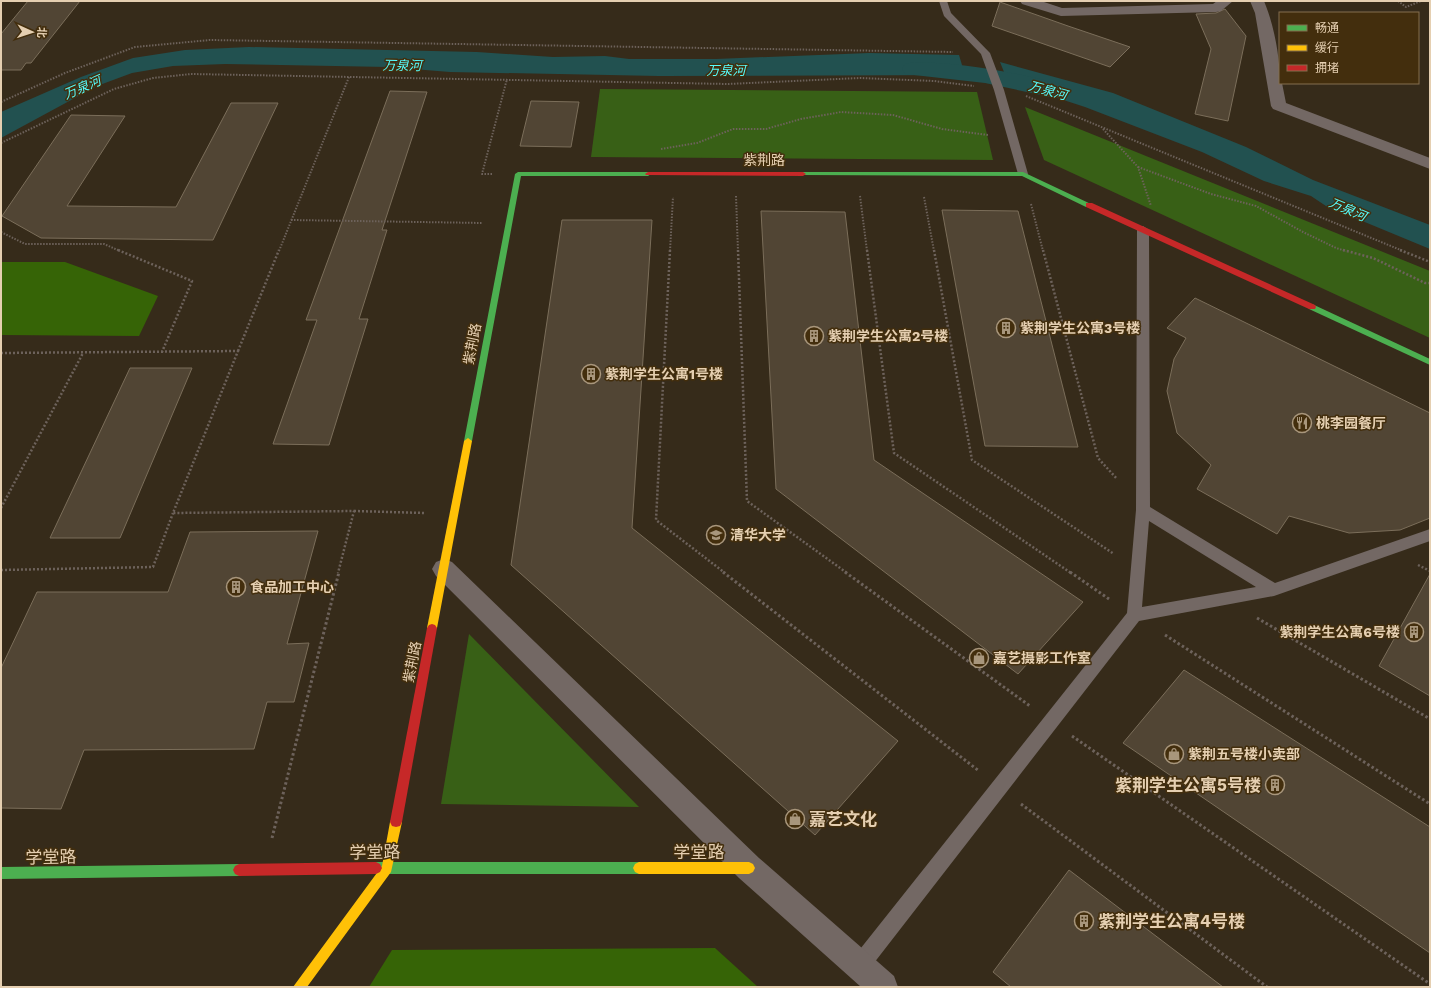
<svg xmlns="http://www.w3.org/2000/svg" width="1431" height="988" viewBox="0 0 1431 988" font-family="'Work Sans','Noto Sans SC',sans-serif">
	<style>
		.green { fill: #386016 }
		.forest { fill: #366406 }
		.water { fill: #225150 }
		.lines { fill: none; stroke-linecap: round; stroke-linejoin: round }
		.canal { fill: #225150; fill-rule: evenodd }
		.building { fill: #514534; stroke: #7b6e5a }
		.path-far2 { stroke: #6d625b; stroke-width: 2; stroke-dasharray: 1.5 1.5; stroke-linecap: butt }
		.path-far1 { stroke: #6d625b; stroke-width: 2.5; stroke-dasharray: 2 2; stroke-linecap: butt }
		.path { stroke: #6d625b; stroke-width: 3; stroke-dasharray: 2.5 2.5; stroke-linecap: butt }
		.lane { fill: #736864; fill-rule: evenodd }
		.street { fill: #736864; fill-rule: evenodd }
		.fast { fill: #4caf50; fill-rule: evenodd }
		.slow { fill: #ffc107; fill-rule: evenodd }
		.jam { fill: #c62828; fill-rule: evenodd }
		.labels { text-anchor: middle; stroke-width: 3; stroke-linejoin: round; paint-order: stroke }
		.far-water-label { font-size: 13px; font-style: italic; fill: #55fdfe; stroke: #432e0d }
		.street-label { font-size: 14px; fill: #e5cfb1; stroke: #432e0d }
		.poi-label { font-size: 14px; font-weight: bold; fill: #e5cfb1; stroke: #432e0d; text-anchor: start }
		.near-poi-label { font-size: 17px; font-weight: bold; fill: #e5cfb1; stroke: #432e0d; text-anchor: start }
		.near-street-label { font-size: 17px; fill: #e5cfb1; stroke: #432e0d }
	</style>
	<rect width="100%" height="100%" fill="#362b1a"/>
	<g class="green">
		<polygon points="600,89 977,92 993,160 591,157"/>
		<polygon points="1025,107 1430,271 1430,338 1044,160"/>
		<polygon points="469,634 639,807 441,804"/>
	</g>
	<g class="forest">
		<polygon points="1,262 65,262 158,296 139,336 1,335"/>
		<polygon points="715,948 758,987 369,987 392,950"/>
	</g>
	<g class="water">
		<polygon points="249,47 477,52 553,57 605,56 629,59 716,59 869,53 959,55 965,75 659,76 450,72 388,67 225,64 173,66 132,73 97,86 1,138 1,112 81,77 133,58 185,50"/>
		<polygon points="1000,62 1113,93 1246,147 1313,180 1430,225 1430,249 1326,206 1311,196 1264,181 1202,152 1085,107 1008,82"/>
	</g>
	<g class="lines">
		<path class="canal" d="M914,62C965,63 1015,72 1064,85L1068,90L1064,95L1055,98L985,83L905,74L902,69L905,64Z"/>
	</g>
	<g class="building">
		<polygon points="28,1 80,1 31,63 26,63 21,70 1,70 1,34"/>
		<polygon points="1000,2 1068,26 1130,47 1110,67 992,26"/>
		<polygon points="1225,9 1246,36 1228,121 1195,114 1211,49 1196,14 1216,13"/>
		<polygon points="390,91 427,92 382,230 387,230 359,319 368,319 329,445 273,444 317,320 306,320"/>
		<polygon points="531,101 579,102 571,147 520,146"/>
		<polygon points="231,103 278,103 213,240 41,238 2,216 71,115 125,116 67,206 176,207"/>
		<polygon points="942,210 1018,211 1078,447 985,446"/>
		<polygon points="761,211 845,212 874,460 1083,602 1018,674 776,489"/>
		<polygon points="562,220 652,220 632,528 898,741 815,835 511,565"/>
		<polygon points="1195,298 1430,413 1430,518 1400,530 1349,533 1289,516 1277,534 1197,489 1211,465 1177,433 1167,391 1174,359 1186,338 1167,328"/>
		<polygon points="130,368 192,368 120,538 50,538"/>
		<polygon points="318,531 287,644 309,643 294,702 267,702 254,749 84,750 61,809 1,808 1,668 37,592 168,592 190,532"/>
		<polygon points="1430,574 1430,696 1379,666"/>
		<polygon points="1184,670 1430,827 1430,953 1123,743"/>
		<polygon points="1069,870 1223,987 1011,987 993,972"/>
	</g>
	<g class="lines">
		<g class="path-far2">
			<polyline points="1398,1 1406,7 1421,1"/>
			<polyline points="1026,96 1403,251"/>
			<polyline points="1,102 65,73 135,47 210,40 953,52"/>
			<polyline points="1103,129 1138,167 1151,206"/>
			<polyline points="1,143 114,89 153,78 191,74 728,84 860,78 934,81 974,86"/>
			<polyline points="661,149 697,143 733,129 766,129 801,119 841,112 893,115 942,129 988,135"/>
			<polyline points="1138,167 1211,194 1256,206 1303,232 1336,248 1346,251"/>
			<polyline points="492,174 482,174 507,79"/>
			<polyline points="736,196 738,251"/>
			<polyline points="860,196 867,251"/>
			<polyline points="924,197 934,251"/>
			<polyline points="1031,204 1043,251"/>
			<polyline points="291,220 483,223"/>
			<polyline points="1,232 25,244 104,244 120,251"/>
			<polyline points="279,251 349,77"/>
			<polyline points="670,251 673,197"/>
		</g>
		<g class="path-far1">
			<polyline points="118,250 192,281 162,352"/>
			<polyline points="670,250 656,520 725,573"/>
			<polyline points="738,250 747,501 847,573"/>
			<polyline points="867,250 894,453 1071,573"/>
			<polyline points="934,250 972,460 1114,554"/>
			<polyline points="1043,250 1098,458 1117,479"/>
			<polyline points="1343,250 1373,258 1425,283 1430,283"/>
			<polyline points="1400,250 1430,262"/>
			<polyline points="238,351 279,250"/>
			<polyline points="1,353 238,351 173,513 354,511 338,573"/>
			<polyline points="1,508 83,353"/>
			<polyline points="354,511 425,513"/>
			<polyline points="1418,565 1430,571"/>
			<polyline points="1,570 153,567 173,513"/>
		</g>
		<g class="path">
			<polyline points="723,572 979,771"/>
			<polyline points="845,572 1030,706"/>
			<polyline points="1070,572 1109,599"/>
			<polyline points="1257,618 1430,719"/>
			<polyline points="1165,635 1430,804"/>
			<polyline points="1072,736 1430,984"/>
			<polyline points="1021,804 1267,987"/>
			<polyline points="272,838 339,572"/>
		</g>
		<g class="lane">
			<polygon points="939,1 947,1 951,13 990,53 1004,90 1028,174 1027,176 1019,176 1018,174 994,90 981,54 944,16"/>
			<path d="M1143,226L1149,230L1150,507L1275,583L1430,529V541L1274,596L1139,621L867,972L860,974L853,972L851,965L853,958L1127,613L1136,510L1137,230ZM1149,521L1256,587L1142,607Z"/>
		</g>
		<g class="street">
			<polygon points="1020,1 1041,1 1062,8 1213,4 1217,1 1233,1 1221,11 1216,12 1061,16 1022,4"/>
			<path d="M1250,1H1264C1274,25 1280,57 1280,83H1282L1286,103L1430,158V169L1273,109L1271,106L1255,13Z"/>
			<polygon points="444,559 452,562 759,858 894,976 898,987 861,987 739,878 436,576 432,569 436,562"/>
		</g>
		<g class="fast">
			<polygon points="518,172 648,172 651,174 648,176 521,176 472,441 468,444 464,441 515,174"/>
			<polygon points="803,172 1023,172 1093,205 1092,207 1086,207 1022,176 801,175 800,174"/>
			<polygon points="1312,304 1430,359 1430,365 1309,309 1308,307"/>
			<polygon points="376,862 639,862 643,864 645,868 643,872 639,874 376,874 372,872 370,868 372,864"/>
			<polygon points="239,864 243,866 245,870 243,874 239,876 1,879 1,867"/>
		</g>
		<g class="slow">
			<polygon points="468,438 472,441 437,628 435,631 432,632 429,631 427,628 464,441"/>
			<polygon points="396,817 400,818 402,822 391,872 307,987 293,987 382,866 390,822 392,818"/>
			<polygon points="639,862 749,862 753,864 755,868 753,872 749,874 639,874 635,872 633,868 635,864"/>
		</g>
		<g class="jam">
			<polygon points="648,172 803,172 806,174 803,176 646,175 645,174"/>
			<polygon points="1086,203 1092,203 1315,305 1316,307 1315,309 1309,309 1086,207"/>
			<polygon points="432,624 435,625 437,628 402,822 400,826 396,827 392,826 390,822 427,628 429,625"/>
			<polygon points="376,862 380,864 382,868 380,872 376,874 239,876 235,874 233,870 235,866 239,864"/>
		</g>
	</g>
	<defs>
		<symbol id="building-ring" viewBox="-11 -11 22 22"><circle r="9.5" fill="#432e0d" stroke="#a8967c" stroke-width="1.5"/><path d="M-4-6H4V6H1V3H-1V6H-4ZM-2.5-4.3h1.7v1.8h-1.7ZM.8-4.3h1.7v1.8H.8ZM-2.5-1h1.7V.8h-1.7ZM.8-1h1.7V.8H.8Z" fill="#a8967c"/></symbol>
		<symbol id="restaurant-ring" viewBox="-11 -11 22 22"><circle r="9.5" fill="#432e0d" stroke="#a8967c" stroke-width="1.5"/><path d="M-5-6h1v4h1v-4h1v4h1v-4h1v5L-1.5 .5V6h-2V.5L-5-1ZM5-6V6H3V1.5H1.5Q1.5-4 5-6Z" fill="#a8967c"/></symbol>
		<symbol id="university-ring" viewBox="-11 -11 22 22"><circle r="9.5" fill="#432e0d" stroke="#a8967c" stroke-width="1.5"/><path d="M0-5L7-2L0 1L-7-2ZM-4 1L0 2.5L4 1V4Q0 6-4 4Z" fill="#a8967c"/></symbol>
		<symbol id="shop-ring" viewBox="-11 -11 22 22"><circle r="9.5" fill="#432e0d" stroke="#a8967c" stroke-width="1.5"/><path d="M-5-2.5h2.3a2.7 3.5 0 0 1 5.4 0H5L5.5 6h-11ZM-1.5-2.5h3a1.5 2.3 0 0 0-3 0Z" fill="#a8967c"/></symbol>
	</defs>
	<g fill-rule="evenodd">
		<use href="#building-ring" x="995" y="317" width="22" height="22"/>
		<use href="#building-ring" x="803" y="325" width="22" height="22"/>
		<use href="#building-ring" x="580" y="363" width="22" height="22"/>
		<use href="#restaurant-ring" x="1291" y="412" width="22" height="22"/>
		<use href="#university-ring" x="705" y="524" width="22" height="22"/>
		<use href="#building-ring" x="225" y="576" width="22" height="22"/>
		<use href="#building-ring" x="1403" y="621" width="22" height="22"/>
		<use href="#shop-ring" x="968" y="647" width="22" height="22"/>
		<use href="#shop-ring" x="1163" y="743" width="22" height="22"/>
		<use href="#building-ring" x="1264" y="774" width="22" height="22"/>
		<use href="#shop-ring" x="784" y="808" width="22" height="22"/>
		<use href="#building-ring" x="1073" y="910" width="22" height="22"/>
	</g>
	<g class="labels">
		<g class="far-water-label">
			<text transform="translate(402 65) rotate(1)" y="5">万泉河</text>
			<text x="726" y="75">万泉河</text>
			<text transform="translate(82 87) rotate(-23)" y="5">万泉河</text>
			<text transform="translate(1048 90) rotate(15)" y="5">万泉河</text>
			<text transform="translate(1348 209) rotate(23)" y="5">万泉河</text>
		</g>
		<g class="street-label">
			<text x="764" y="165">紫荆路</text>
			<text transform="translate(472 344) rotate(-79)" y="5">紫荆路</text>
			<text transform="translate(412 662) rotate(-79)" y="5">紫荆路</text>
		</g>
		<g class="poi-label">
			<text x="1020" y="333">紫荆学生公寓3号楼</text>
			<text x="828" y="341">紫荆学生公寓2号楼</text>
			<text x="605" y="379">紫荆学生公寓1号楼</text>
			<text x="1316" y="428">桃李园餐厅</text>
			<text x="730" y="540">清华大学</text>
			<text x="250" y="592">食品加工中心</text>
			<text x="1400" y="637" text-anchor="end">紫荆学生公寓6号楼</text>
			<text x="993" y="663">嘉艺摄影工作室</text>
			<text x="1188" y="759">紫荆五号楼小卖部</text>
		</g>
		<g class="near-poi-label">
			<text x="1261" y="791" text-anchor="end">紫荆学生公寓5号楼</text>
			<text x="809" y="825">嘉艺文化</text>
			<text x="1098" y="927">紫荆学生公寓4号楼</text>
		</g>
		<g class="near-street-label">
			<text transform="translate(375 852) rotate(-1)" y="6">学堂路</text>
			<text x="699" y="858">学堂路</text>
			<text transform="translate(51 857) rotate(-1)" y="6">学堂路</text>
		</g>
	</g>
	<rect width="1431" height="988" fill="none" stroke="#e5cfb1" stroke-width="4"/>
	<rect x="1279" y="12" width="140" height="72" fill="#432e0d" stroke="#846e4f"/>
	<rect x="1287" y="25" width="20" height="6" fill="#4caf50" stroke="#846e4f"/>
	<text x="1315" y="32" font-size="12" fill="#e5cfb1">畅通</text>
	<rect x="1287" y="45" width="20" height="6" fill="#ffc107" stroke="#846e4f"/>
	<text x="1315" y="52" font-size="12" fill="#e5cfb1">缓行</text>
	<rect x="1287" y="65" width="20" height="6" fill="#c62828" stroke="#846e4f"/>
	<text x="1315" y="72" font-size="12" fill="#e5cfb1">拥堵</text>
	<g transform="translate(32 32) rotate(93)" stroke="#432e0d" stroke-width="3" paint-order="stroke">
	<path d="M0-3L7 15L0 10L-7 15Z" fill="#e5cfb1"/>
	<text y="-6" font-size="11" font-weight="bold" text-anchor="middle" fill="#e5cfb1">北</text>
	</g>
</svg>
